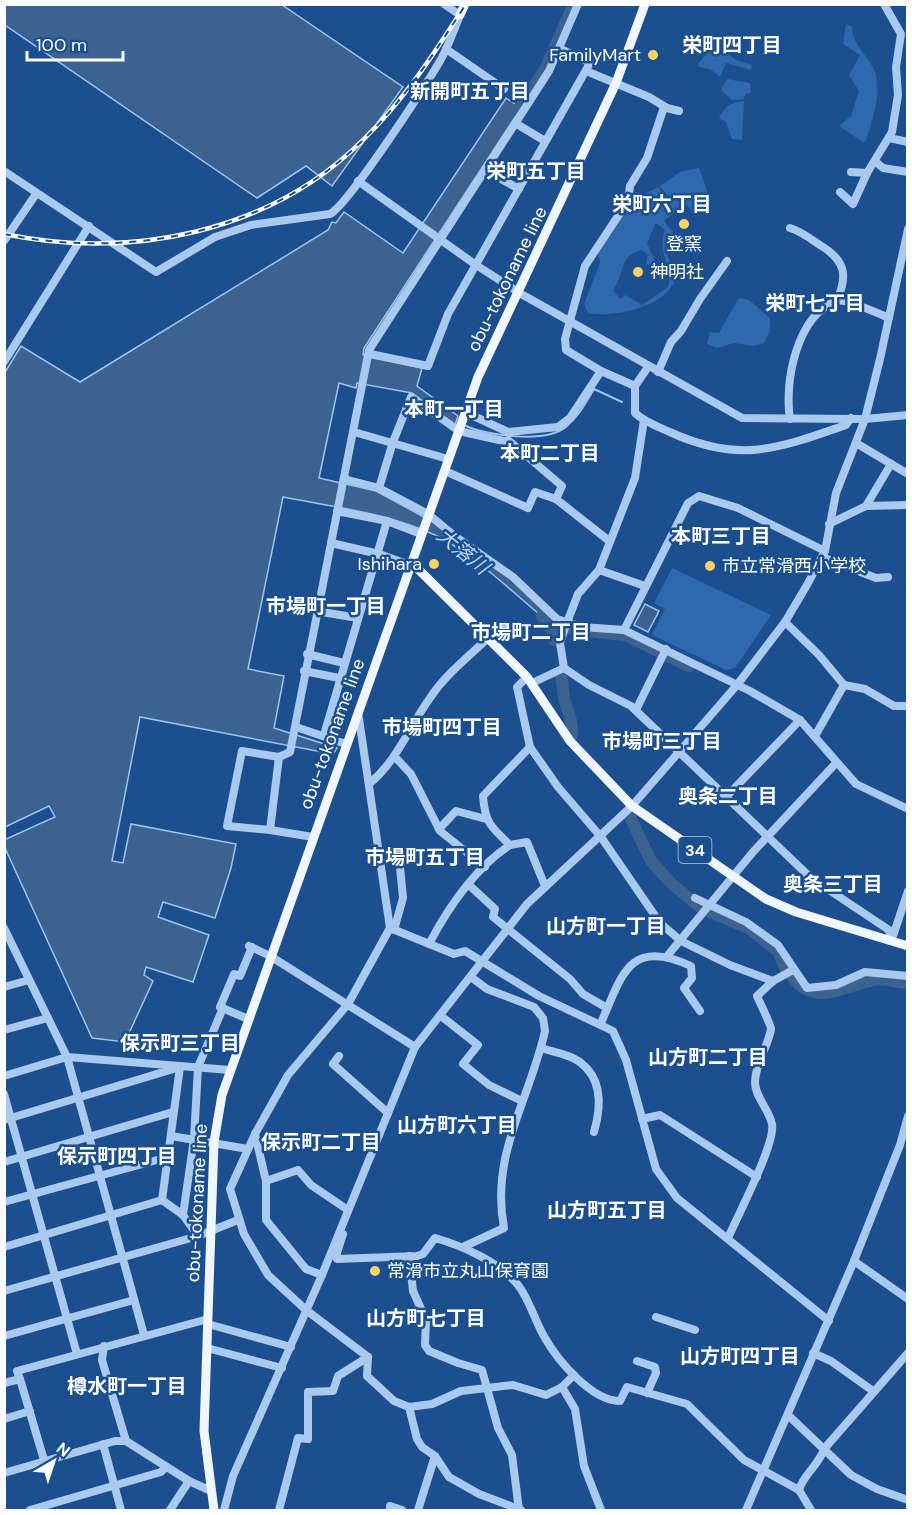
<svg xmlns="http://www.w3.org/2000/svg" width="912" height="1515" viewBox="0 0 912 1515" font-family="'DM Sans','Noto Sans JP',sans-serif">
	<style>
		.green { fill: #2e69ad; fill-rule: evenodd }
		.water { fill: #3c6290; stroke: #9cc4f0; stroke-width: 1.5 }
		.lines { fill: none; stroke-linecap: round; stroke-linejoin: round }
		.stream { stroke: #9cc4f0; stroke-width: 2 }
		.canal { stroke: #3c6290; stroke-width: 7 }
		.river { stroke: #3c6290; stroke-width: 12 }
		.minor { stroke: #a9c9ee; stroke-width: 8 }
		.major { stroke: #f0f6ff; stroke-width: 9 }
		.rail-casing { stroke: #fff; stroke-width: 4.5 }
		.rail { stroke: #1b4f8f; stroke-width: 2; stroke-dasharray: 7; stroke-linecap: butt }
		.poi-dot { fill: #ffd166; stroke: #1b4f8f; stroke-width: 2 }
		.labels { text-anchor: middle; stroke-width: 5; stroke-linejoin: round; paint-order: stroke }
		.shield { fill: #1b4f8f; stroke: #bbcadd; stroke-width: 1.5 }
		.shield-label { font-size: 16px; font-weight: bold; fill: #fff }
		.poi-label { font-size: 18px; fill: #fff; stroke: #1b4f8f; text-anchor: start }
		.street-label { font-size: 18px; fill: #fff; stroke: #1b4f8f }
		.neighbourhood-label { font-size: 20px; font-weight: bold; fill: #fff; stroke: #1b4f8f }
		.water-label { font-size: 20px; font-style: italic; fill: #b5d3f5; stroke: #1b4f8f }
	</style>
	<rect width="100%" height="100%" fill="#1b4f8f"/>
	<g class="green">
		<path d="M846,24L852,27C852,45 869,56 875,72C882,93 872,121 866,141L863,142L839,126L851,116L859,91L849,75L860,55L843,44Z"/>
		<polygon points="715,43 736,60 752,65 751,70 726,63 720,77 710,69 699,67 698,64"/>
		<polygon points="727,79 750,83 751,93 745,94 744,99 732,100 721,90"/>
		<path d="M744,101L742,140L732,139L726,122L719,118C725,106 731,102 744,101Z"/>
		<polygon points="699,168 708,193 697,217 677,194 669,198 660,186 680,172"/>
		<path d="M658,187L669,200L677,197L681,207L664,221L673,232L665,246C666,257 677,270 674,281C668,306 610,319 588,313L584,304L600,263L597,250L635,192L644,194ZM656,223L665,230C656,252 674,269 668,287L642,305L625,295L620,299L613,290C625,275 618,255 642,250L648,255L646,263L652,268L655,261L647,243Z"/>
		<polygon points="739,298 749,300 770,318 770,331 764,343 753,346 734,343 717,348 707,344 710,332 719,333"/>
		<polygon points="672,568 771,615 735,668 726,670 652,635 665,609 654,603"/>
	</g>
	<g class="water">
		<polygon points="5,4 282,5 403,87 332,186 306,166 257,198 5,25"/>
		<path d="M506,98L521,108L364,348L363,355L422,368L417,386L458,416L455,425L412,393L357,383L356,388L339,383L319,478L376,491L433,522L512,579L560,624L552,623L551,628L545,619C511,591 475,555 435,535C388,513 334,507 283,497L248,669L284,676L274,728L337,748L333,754L317,751L140,717L112,861L123,863L131,824L236,844L231,868L215,918L163,902L158,917L209,935L193,982L146,967L144,975L153,981L125,1042L92,1038L5,848L4,840L55,817L49,806L5,827L4,374L21,346L80,382L328,230L332,222L336,223L344,212L403,253Z"/>
		<polygon points="645,604 659,611 648,632 634,625"/>
	</g>
	<g class="lines">
		<path class="stream" d="M464,425C486,436 547,444 567,426C579,416 586,402 594,389L622,402"/>
		<polyline class="canal" points="513,113 543,68 571,4"/>
		<g class="river">
			<polyline points="542,616 554,633 554,640"/>
			<polyline points="546,619 576,630 625,635 689,666"/>
			<path d="M560,674C564,684 562,693 565,702C569,714 573,723 572,735"/>
			<polyline points="631,819 651,861 672,884 701,908 748,928 778,951 785,968"/>
			<path d="M791,976C817,1008 841,986 874,980C885,978 896,983 908,983"/>
		</g>
		<g class="minor">
			<polyline points="446,49 504,89"/>
			<polyline points="586,71 649,97 667,108 679,111"/>
			<polyline points="515,123 545,141"/>
			<polyline points="889,138 908,142"/>
			<polyline points="876,162 883,168 908,172"/>
			<polyline points="485,170 519,189"/>
			<path d="M4,171L156,272L215,237L251,225L330,214C348,205 426,85 440,61C448,47 454,30 460,15L444,4"/>
			<polyline points="851,172 867,173 892,132 898,95 896,67 901,34 884,4"/>
			<polyline points="358,181 476,265 523,295 742,418 865,419 908,415"/>
			<polyline points="840,192 853,204 867,173"/>
			<path d="M790,228C803,232 812,240 823,247C845,261 848,276 837,300"/>
			<polyline points="4,241 36,194"/>
			<polyline points="370,354 428,366 448,314 590,63 559,48"/>
			<polyline points="4,362 89,226"/>
			<path d="M648,367L635,386V413C646,423 659,427 672,433C741,464 779,448 846,425L851,418"/>
			<polyline points="658,372 671,342 681,331 700,299 727,261"/>
			<polyline points="635,386 601,371 566,350 565,339 585,266 628,201 630,186 647,158 664,107"/>
			<polyline points="465,412 508,432 558,427 570,418 601,371"/>
			<path d="M790,419C784,381 797,316 836,301C844,298 880,314 889,318"/>
			<polyline points="644,420 635,478 599,570 578,594 566,625 560,643 564,668 589,685 631,706 811,878 889,930 891,940"/>
			<polyline points="354,432 448,459"/>
			<polyline points="508,440 562,486 556,499"/>
			<polyline points="856,443 908,474"/>
			<polyline points="445,471 528,508 535,492 556,499 608,540"/>
			<polyline points="344,479 379,488 428,514 456,537 513,577 557,619 582,627 624,630 750,691 800,720 856,784 908,809"/>
			<polyline points="379,488 393,442 411,397 459,431 508,442"/>
			<polyline points="866,506 891,464"/>
			<polyline points="337,511 387,521 421,534"/>
			<polyline points="829,524 866,506 908,505"/>
			<polyline points="331,543 379,554 410,565"/>
			<polyline points="822,557 876,578 888,577"/>
			<polyline points="599,570 645,586"/>
			<polyline points="316,611 358,618"/>
			<polyline points="785,622 819,655 844,685 865,689 894,706 908,706"/>
			<polyline points="624,630 688,503 699,496 738,508 825,551"/>
			<polyline points="307,654 344,663"/>
			<polyline points="304,671 339,678"/>
			<polyline points="527,677 517,687 530,747 558,787 601,837 660,923 681,941 730,965 773,981"/>
			<polyline points="532,683 564,668"/>
			<polyline points="636,710 666,649"/>
			<polyline points="358,712 390,928 348,1004 288,1075 255,1134 230,1189 244,1234 268,1275 306,1310 368,1357"/>
			<polyline points="296,727 346,744"/>
			<polyline points="324,735 387,521"/>
			<polyline points="815,736 844,685"/>
			<path d="M530,747L483,796C485,823 491,827 510,845L527,842L545,886"/>
			<polyline points="395,757 411,774 440,831 485,867"/>
			<path d="M369,784C398,760 409,727 430,698C445,675 468,657 488,638"/>
			<polyline points="727,796 800,720"/>
			<polyline points="439,829 456,811 486,819"/>
			<polyline points="270,830 227,826 242,751 279,757"/>
			<polyline points="313,837 270,830 279,757 290,752 369,350 549,71 578,4"/>
			<polyline points="469,885 495,909 493,917 570,979 583,994 607,1008"/>
			<polyline points="695,898 746,922 778,945 807,988 836,985 865,972 908,976"/>
			<polyline points="4,928 67,1057 144,1335"/>
			<polyline points="390,928 454,954 465,951 539,996 613,1031 626,1060 656,1169 677,1198 829,1321"/>
			<polyline points="394,930 403,898 400,867"/>
			<polyline points="892,939 908,891"/>
			<path d="M429,944C448,908 475,868 510,845"/>
			<polyline points="249,946 270,956 415,1047"/>
			<polyline points="668,955 753,852 836,763"/>
			<polyline points="4,987 29,980"/>
			<polyline points="441,1016 478,1045 463,1064 489,1085 522,1101"/>
			<polyline points="248,1019 220,1007 234,974 240,976 252,947"/>
			<path d="M601,1023C622,975 629,937 691,966L692,978L684,988L700,1011"/>
			<polyline points="4,1030 48,1018"/>
			<path d="M541,1048C553,1052 572,1055 581,1063C603,1080 601,1108 594,1132"/>
			<polyline points="339,1056 333,1064 388,1113"/>
			<polyline points="4,1076 67,1057 230,1070"/>
			<polyline points="4,1094 77,1354"/>
			<polyline points="642,1119 660,1115 757,1177"/>
			<polyline points="4,1120 180,1067 162,1200"/>
			<polyline points="255,1134 266,1181 266,1220 306,1269 322,1275"/>
			<polyline points="171,1136 248,1149"/>
			<polyline points="4,1162 173,1112"/>
			<polyline points="266,1181 298,1170 311,1185 348,1210"/>
			<polyline points="4,1202 168,1157"/>
			<polyline points="183,1215 194,1139 198,1067 223,1008"/>
			<path d="M343,1234L336,1256L337,1259L417,1256L423,1254L435,1238C463,1246 499,1262 518,1285C530,1300 535,1322 545,1338C558,1361 592,1401 620,1401L627,1387L687,1404L744,1460L799,1490L811,1510"/>
			<path d="M728,1238C737,1217 776,1143 772,1124C769,1109 755,1097 755,1082C755,1064 768,1047 771,1029C771,1025 760,1003 757,996L773,981L793,970"/>
			<polyline points="4,1247 162,1200 183,1215 198,1236"/>
			<path d="M463,1247L504,1228C490,1154 530,1099 545,1031L543,1018L534,1007L487,989L471,977"/>
			<polyline points="409,1256 413,1291 426,1320 425,1345 429,1351 458,1363 482,1370 498,1428 512,1455 519,1510"/>
			<polyline points="854,1261 908,1299"/>
			<polyline points="4,1291 198,1236 238,1220"/>
			<polyline points="656,1317 695,1330"/>
			<polyline points="208,1324 291,1347"/>
			<polyline points="4,1336 134,1300"/>
			<polyline points="104,1346 102,1360 126,1441"/>
			<polyline points="207,1348 282,1368"/>
			<polyline points="813,1353 831,1361 873,1391"/>
			<polyline points="368,1357 367,1376 394,1401 409,1407 432,1404 461,1391 513,1385 546,1395 562,1387 574,1375"/>
			<polyline points="637,1361 655,1367 656,1373 647,1393"/>
			<polyline points="20,1379 44,1460"/>
			<polyline points="4,1383 20,1379 17,1371 208,1319"/>
			<polyline points="562,1387 575,1409 584,1466 601,1510"/>
			<polyline points="409,1407 417,1439 422,1447 435,1456 449,1477 479,1494 521,1510"/>
			<polyline points="788,1415 851,1475 877,1489 908,1500"/>
			<polyline points="4,1419 30,1411"/>
			<polyline points="103,1444 121,1510"/>
			<polyline points="4,1473 115,1441 126,1441 189,1481 209,1490"/>
			<path d="M799,1490C803,1475 819,1465 824,1449L908,1353"/>
			<polyline points="30,1510 161,1472 166,1467"/>
			<polyline points="170,1510 189,1481"/>
			<polyline points="224,1510 233,1476 322,1275 415,1047 527,904 632,806 737,685 785,622 807,585 825,551 836,493 865,419 880,359 908,229"/>
			<polyline points="279,1510 298,1438 308,1439 308,1392 333,1391 338,1376 368,1357"/>
			<polyline points="390,1510 390,1506 402,1510"/>
			<polyline points="418,1510 435,1456"/>
			<polyline points="746,1510 854,1261 900,1145 908,1116"/>
		</g>
		<g class="major">
			<polyline points="460,15 465,4"/>
			<polyline points="411,562 527,677 570,741 632,806 766,899 796,912 908,946"/>
			<polyline points="214,1510 204,1431 214,1142 222,1095 478,377 616,83 645,4"/>
		</g>
		<defs>
			<path id="rail" d="M4,234C131,260 270,233 364,139C405,99 435,52 466,4"/>
		</defs>
		<use href="#rail" class="rail-casing"/>
		<use href="#rail" class="rail"/>
	</g>
	<g class="poi-dot">
		<circle cx="653" cy="55" r="6"/>
		<circle cx="684" cy="224" r="6"/>
		<circle cx="638" cy="272" r="6"/>
		<circle cx="434" cy="564" r="6"/>
		<circle cx="710" cy="566" r="6"/>
		<circle cx="375" cy="1271" r="6"/>
	</g>
	<g class="labels">
		<rect class="shield" x="678.5" y="837" width="33" height="26" rx="4.5"/>
		<g class="shield-label">
			<text x="695" y="856">34</text>
		</g>
		<g class="poi-label">
			<text x="641" y="61" text-anchor="end">FamilyMart</text>
			<text x="684" y="250" text-anchor="middle">登窯</text>
			<text x="650" y="278">神明社</text>
			<text x="422" y="570" text-anchor="end">Ishihara</text>
			<text x="722" y="572">市立常滑西小学校</text>
			<text x="387" y="1277">常滑市立丸山保育園</text>
		</g>
		<g class="street-label">
			<text transform="translate(507 279) rotate(-64)" y="6">obu-tokoname line</text>
			<text transform="translate(332 734) rotate(-70)" y="6">obu-tokoname line</text>
			<text transform="translate(197 1203) rotate(-87)" y="6">obu-tokoname line</text>
		</g>
		<g class="neighbourhood-label">
			<text x="732" y="52">栄町四丁目</text>
			<text x="470" y="98">新開町五丁目</text>
			<text x="536" y="178">栄町五丁目</text>
			<text x="662" y="211">栄町六丁目</text>
			<text x="815" y="310">栄町七丁目</text>
			<text x="454" y="416">本町一丁目</text>
			<text x="550" y="460">本町二丁目</text>
			<text x="721" y="543">本町三丁目</text>
			<text x="326" y="613">市場町一丁目</text>
			<text x="531" y="639">市場町二丁目</text>
			<text x="442" y="734">市場町四丁目</text>
			<text x="662" y="748">市場町三丁目</text>
			<text x="728" y="803">奥条二丁目</text>
			<text x="425" y="864">市場町五丁目</text>
			<text x="833" y="891">奥条三丁目</text>
			<text x="606" y="933">山方町一丁目</text>
			<text x="180" y="1050">保示町三丁目</text>
			<text x="708" y="1064">山方町二丁目</text>
			<text x="457" y="1132">山方町六丁目</text>
			<text x="321" y="1149">保示町二丁目</text>
			<text x="117" y="1163">保示町四丁目</text>
			<text x="607" y="1217">山方町五丁目</text>
			<text x="426" y="1325">山方町七丁目</text>
			<text x="740" y="1363">山方町四丁目</text>
			<text x="127" y="1393">樽水町一丁目</text>
		</g>
		<g class="water-label">
			<text transform="translate(463 551) rotate(39)" y="7">大落川</text>
		</g>
	</g>
	<rect width="912" height="1515" fill="none" stroke="#ffffff" stroke-width="12"/>
	<g transform="translate(54 1461) rotate(39)" stroke="#1b4f8f" stroke-width="4.5" paint-order="stroke">
	<path d="M0-4.5L10 22L0 15L-10 22Z" fill="#ffffff"/>
	<text y="-9" font-size="16" font-weight="bold" text-anchor="middle" fill="#ffffff">N</text>
	</g>
	<path d="M27 51v9h96v-9" fill="none" stroke="#ffffff" stroke-width="3"/>
	<text x="36" y="51" font-size="18" fill="#ffffff" stroke="#1b4f8f" stroke-width="4.5" paint-order="stroke">100 m</text>
</svg>
